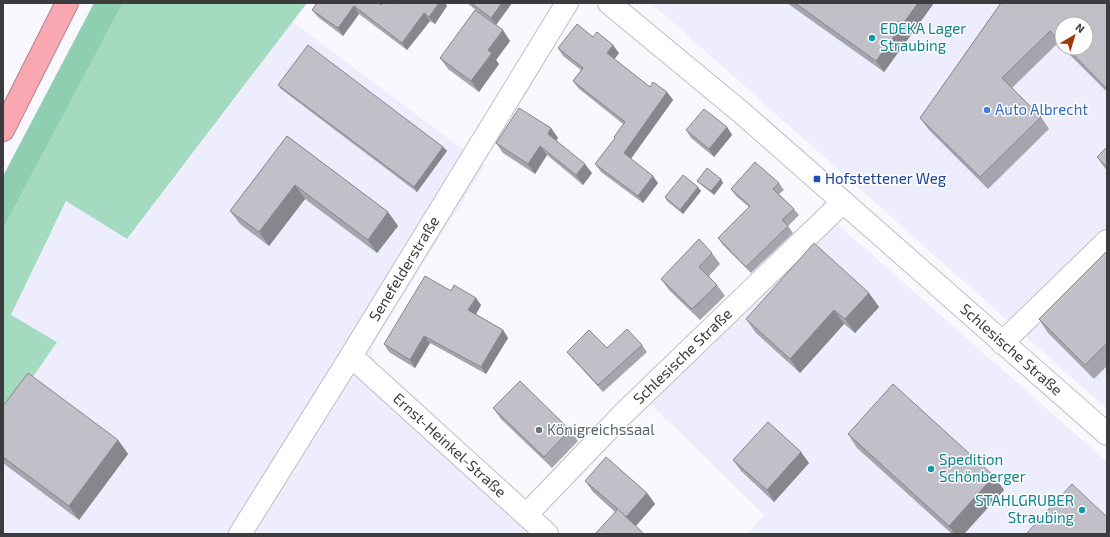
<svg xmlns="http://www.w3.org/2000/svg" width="1110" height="537" viewBox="0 0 1110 537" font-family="'Exo 2',sans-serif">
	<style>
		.built { fill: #ededfd; fill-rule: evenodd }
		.green { fill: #a4dac0 }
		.forest { fill: #8fceb1 }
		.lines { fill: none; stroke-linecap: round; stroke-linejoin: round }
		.minor-casing { stroke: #bdbdc5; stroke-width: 24 }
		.highway-casing { stroke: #b68289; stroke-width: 24 }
		.minor { stroke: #fff; stroke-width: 22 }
		.highway { stroke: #f7a8b1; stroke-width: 22 }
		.wall { fill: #a6a5ad }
		.shaded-wall { fill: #87868d }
		.building { fill: #c1c0c9; stroke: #87868d }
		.culture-dot { fill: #0f9aa8; stroke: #fff; stroke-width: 1.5 }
		.shop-dot { fill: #3f7fe0; stroke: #fff; stroke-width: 1.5 }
		.transit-dot { fill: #1a4fb4; stroke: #fff; stroke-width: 1.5 }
		.worship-dot { fill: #6b7280; stroke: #fff; stroke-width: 1.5 }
		.labels { text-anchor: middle; stroke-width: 3; stroke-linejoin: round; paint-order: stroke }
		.culture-label { font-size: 15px; fill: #0d838f; stroke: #fff; text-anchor: start }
		.shop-label { font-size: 15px; fill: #366cbe; stroke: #fff; text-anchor: start }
		.transit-label { font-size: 15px; fill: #164399; stroke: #fff; text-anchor: start }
		.street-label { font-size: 15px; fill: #3c3c3f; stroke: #fff }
		.worship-label { font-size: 15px; fill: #5b616d; stroke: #fff; text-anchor: start }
	</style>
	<rect width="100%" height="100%" fill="#f9f8fe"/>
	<g class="built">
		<path d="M651,3H1107V409ZM1062,24H1086V48H1062Z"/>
		<polygon points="293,22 485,166 373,344 372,355 377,366 562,534 3,534 3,420 11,315 67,200 128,239"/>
		<polygon points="835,222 1107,462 1107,534 747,534 764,515 648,401"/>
	</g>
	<polygon class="green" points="123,3 307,3 127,239 66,201 11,315 57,342 3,420 3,229"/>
	<polygon class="forest" points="94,3 123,3 3,229 3,176"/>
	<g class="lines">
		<defs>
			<g id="minor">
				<path id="s1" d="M609,3L742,113L1107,434"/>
				<polyline points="1002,343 1107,241"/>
				<path id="s2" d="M351,356L547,534"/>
				<path id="s3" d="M526,515L622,415L843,202"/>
				<path id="s4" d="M240,534L351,356L567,3"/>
			</g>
			<polyline id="highway" points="3,130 67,3"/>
		</defs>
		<use href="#minor" class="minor-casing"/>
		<use href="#highway" class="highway-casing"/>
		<use href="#minor" class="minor"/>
		<use href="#highway" class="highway"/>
	</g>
	<g class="wall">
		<polygon points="317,3 381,5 393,4 394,3 445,3 447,6 435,24 430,21 407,50 359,14 343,36 318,17 312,10"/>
		<polygon points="467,3 512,3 496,25 510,41 496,60 499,64 479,92 448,69 440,58 495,25"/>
		<polygon points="787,3 934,3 884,72"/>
		<polygon points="1001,3 1107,3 1107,92 1063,48 1086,48 1062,24 1062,47 1058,43 1012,88 1041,117 1049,129 988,189 929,130 920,118"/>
		<polygon points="593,37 619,53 614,59 650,87 667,92 673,100 631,159 658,183 643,203 601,172 595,164 615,138 614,137 623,124 578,88 573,81 581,70 563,56 558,48"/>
		<polygon points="278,85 443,147 447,151 417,192 281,89"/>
		<polygon points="727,127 732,135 714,157 691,138 686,130"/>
		<polygon points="551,128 558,138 556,141 592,173 583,185 547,155 535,174 503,153 496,143"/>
		<polygon points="287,136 388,212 398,226 377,253 305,199 269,246 240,224 230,211"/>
		<polygon points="1107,147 1107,171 1097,157"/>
		<polygon points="721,179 723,183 714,195 700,184 697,181"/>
		<polygon points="779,183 784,190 779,194 794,209 799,215 788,226 793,233 751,273 723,245 718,238 749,207 736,196 731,189"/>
		<polygon points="701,191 683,214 667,201 665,197"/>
		<polygon points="1107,251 1107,366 1094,379 1048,333 1039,319"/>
		<polygon points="712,253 720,264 709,276 717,285 725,296 700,320 669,290 661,279"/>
		<polygon points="451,291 476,298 481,305 476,314 503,330 508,338 486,374 430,343 415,368 389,352 384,344"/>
		<polygon points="869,293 879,307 855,333 844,324 800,373 756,333 746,319"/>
		<polygon points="642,345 647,352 603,392 572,358 567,352"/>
		<polygon points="3,406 118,440 128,454 79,520 3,463"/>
		<polygon points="493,408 570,430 578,441 552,468 501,419"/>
		<polygon points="848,434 994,476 1004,490 964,534 952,534 857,448"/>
		<polygon points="733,460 809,463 774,502 741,471"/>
		<polygon points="585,481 647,493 655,504 636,526 615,512 593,492"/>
	</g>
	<g class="shaded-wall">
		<polygon points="439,3 445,3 447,6 435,24 429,17"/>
		<polygon points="502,3 512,3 496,25 491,18"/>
		<polygon points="918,3 934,3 884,72 876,61"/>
		<polygon points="354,6 359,14 343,36 338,28"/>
		<polygon points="424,13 430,21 407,50 402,43"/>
		<polygon points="503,30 510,41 496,60 499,64 479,92 471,81 488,50"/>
		<polygon points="613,45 619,53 613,61 607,53"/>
		<polygon points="667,92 673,100 629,161 624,153"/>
		<polygon points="727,127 732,135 714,157 709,149"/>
		<polygon points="551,128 558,138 554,143 548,134"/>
		<polygon points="540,146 547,155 535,174 528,164"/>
		<polygon points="443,147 447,151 417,192 414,187"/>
		<polygon points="585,164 592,173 583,185 576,175"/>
		<polygon points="653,176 658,183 643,203 638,196"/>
		<polygon points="721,179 723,183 714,195 711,191"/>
		<polygon points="295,185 305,199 269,246 259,232"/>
		<polygon points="698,187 701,191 683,214 680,210"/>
		<polygon points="388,212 398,226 377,253 368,240"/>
		<polygon points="869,293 879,307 855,333 845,319"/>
		<polygon points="476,298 481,305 474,318 468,310"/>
		<polygon points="834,310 844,324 800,373 790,359"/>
		<polygon points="503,330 508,338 486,374 481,367"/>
		<polygon points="424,336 430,343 415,368 410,360"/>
		<polygon points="118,440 128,454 79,520 69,506"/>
		<polygon points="801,452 809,463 774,502 767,490"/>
		<polygon points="994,476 1004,490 964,534 955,534 949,526"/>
		<polygon points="647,493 655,504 634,528 626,517"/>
	</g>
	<g class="building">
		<polygon points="317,3 378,3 381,5 383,3 391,3 393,4 394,3 439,3 429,17 424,13 402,43 354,6 338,28 312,10"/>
		<polygon points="471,3 502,3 491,18"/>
		<polygon points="795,3 918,3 876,61"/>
		<polygon points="1001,3 1107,3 1107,89 1067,48 1086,48 1086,24 1062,24 1062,43 1050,31 1002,78 1041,117 980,177 920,118"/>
		<polygon points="475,10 503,30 488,50 492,53 471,81 440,58"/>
		<polygon points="577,24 593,37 597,32 613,45 607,53 650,87 653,82 667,92 624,153 653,176 638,196 595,164 615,138 614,137 625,122 573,81 583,68 558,48"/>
		<polygon points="308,45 443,147 414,187 278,85"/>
		<polygon points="519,108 551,128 548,134 585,164 576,175 540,146 528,164 496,143"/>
		<polygon points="704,109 727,127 709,149 686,130"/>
		<polygon points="287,136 388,212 368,240 295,185 259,232 230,211"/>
		<polygon points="1107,147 1107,167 1097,157"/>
		<polygon points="755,162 779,183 773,189 794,209 782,220 788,226 746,267 718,238 750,206 731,189"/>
		<polygon points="707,168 721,179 711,191 697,181"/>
		<polygon points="683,175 698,187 680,210 665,197"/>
		<polygon points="699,239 712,253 699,267 717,285 692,309 661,279"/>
		<polygon points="814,243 869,293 845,319 834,310 790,359 746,319"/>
		<polygon points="1107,251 1107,343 1085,365 1039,319"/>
		<polygon points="425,276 451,291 454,285 476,298 468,310 503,330 481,367 424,336 410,360 384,344"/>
		<polygon points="627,329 642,345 598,385 567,352 589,330 607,348"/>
		<polygon points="28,373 118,440 69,506 3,457 3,406"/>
		<polygon points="520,381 570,430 544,457 493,408"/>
		<polygon points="893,384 994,476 949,526 848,434"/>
		<polygon points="768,422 801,452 767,490 733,460"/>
		<polygon points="606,457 647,493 626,517 619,510 644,534 595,534 618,509 585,481"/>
		<polygon points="1072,484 1107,517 1107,534 1026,534"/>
	</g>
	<g class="culture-dot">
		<circle cx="872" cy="38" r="4"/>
		<circle cx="931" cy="469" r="4"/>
		<circle cx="1082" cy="510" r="4"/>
	</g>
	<circle class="shop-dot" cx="987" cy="110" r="4"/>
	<rect class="transit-dot" x="813" y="175" width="8" height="8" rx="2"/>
	<circle class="worship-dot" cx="539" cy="430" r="4"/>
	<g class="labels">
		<g class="culture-label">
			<text x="880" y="34">EDEKA Lager<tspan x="880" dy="17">Straubing</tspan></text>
			<text x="939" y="465">Spedition<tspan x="939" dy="17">Schönberger</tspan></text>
			<text x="1074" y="506" text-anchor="end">STAHLGRUBER<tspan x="1074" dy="17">Straubing</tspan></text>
		</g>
		<g class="shop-label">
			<text x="995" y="115">Auto Albrecht</text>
		</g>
		<g class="transit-label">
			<text x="825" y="184">Hofstettener Weg</text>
		</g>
		<g class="street-label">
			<text dy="5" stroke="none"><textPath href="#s4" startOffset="312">Senefelderstraße</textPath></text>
			<text dy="5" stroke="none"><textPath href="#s1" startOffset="531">Schlesische Straße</textPath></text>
			<text dy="5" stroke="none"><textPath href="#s3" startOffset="223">Schlesische Straße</textPath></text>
			<text dy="5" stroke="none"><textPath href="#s2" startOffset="133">Ernst-Heinkel-Straße</textPath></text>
		</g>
		<g class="worship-label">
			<text x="547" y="435">Königreichssaal</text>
		</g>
	</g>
	<rect width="1110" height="537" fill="none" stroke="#3c3c3f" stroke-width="8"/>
	<g transform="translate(1074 36) rotate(38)"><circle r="19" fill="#ffffff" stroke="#b1b1b2"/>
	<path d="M0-3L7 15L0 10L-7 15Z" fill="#a03c0b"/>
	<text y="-6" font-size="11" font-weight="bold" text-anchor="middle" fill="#3c3c3f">N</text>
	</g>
</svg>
